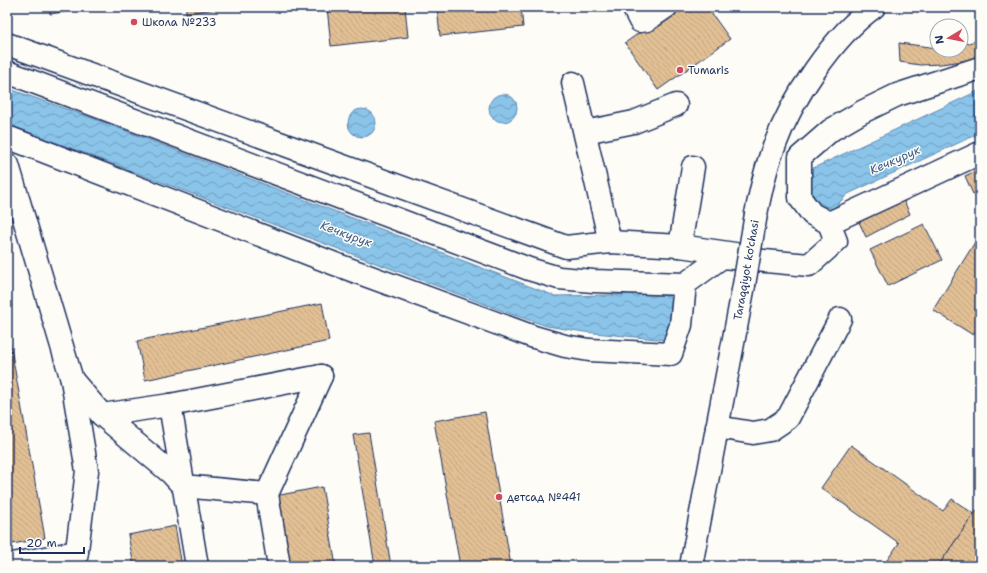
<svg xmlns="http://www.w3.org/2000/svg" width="987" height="573" viewBox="0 0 987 573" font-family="'Shantell Sans',sans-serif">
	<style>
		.water { fill: url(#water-waves); stroke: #5e88b1 }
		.building { fill: url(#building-back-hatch); stroke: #1b2f5e }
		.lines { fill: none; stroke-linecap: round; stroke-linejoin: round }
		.minor-casing { stroke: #1b2f5e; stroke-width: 25 }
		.minor { stroke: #fdfcf7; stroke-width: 22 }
		.minor-bridge-casing { stroke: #1b2f5e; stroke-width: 25; stroke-linecap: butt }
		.minor-bridge { stroke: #fdfcf7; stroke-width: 22 }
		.poi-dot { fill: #d1495b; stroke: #fdfcf7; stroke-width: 1.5 }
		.labels { text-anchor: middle; stroke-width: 3; stroke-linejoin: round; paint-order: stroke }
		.poi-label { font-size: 11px; fill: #1b2f5e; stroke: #fdfcf7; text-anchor: start }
		.street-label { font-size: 11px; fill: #1b2f5e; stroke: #fdfcf7 }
		.water-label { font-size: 12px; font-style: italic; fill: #3c5c88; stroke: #fdfcf7 }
	</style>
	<defs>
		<pattern id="water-waves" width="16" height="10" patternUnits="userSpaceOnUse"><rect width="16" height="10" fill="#8ac4e9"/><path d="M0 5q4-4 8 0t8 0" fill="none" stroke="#70a0c0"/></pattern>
		<pattern id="building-back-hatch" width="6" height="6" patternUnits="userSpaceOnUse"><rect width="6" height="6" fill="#e2bf94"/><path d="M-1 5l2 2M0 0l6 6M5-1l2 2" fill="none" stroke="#c1a482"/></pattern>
	</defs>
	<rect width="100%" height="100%" fill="#fdfcf7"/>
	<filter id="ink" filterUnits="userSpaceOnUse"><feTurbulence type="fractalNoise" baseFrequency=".025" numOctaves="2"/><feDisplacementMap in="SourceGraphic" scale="8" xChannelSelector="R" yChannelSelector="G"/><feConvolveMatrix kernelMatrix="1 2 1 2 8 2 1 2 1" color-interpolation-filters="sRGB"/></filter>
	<g filter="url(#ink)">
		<g class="water">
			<polygon points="7,88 100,121 555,296 615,295 672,288 681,297 667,340 584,332 547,326 511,314 7,124"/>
			<polygon points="980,90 980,133 848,194 833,209 820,205 811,197 807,171"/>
			<circle cx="503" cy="108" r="14"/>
			<circle cx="362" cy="123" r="14"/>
		</g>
		<g class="building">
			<polygon points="50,7 91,7 91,8 50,14"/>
			<polygon points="186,7 224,7 224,8 186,13"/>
			<polygon points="327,7 405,7 408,37 331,46"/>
			<polygon points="437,7 521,7 523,27 440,36"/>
			<polygon points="675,7 707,7 730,39 658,90 625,43"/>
			<polygon points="980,40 980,57 970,60 941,64 920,65 900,62 899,43 937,48 937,50 961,50 961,45"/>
			<polygon points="980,169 980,190 973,194 965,176"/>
			<polygon points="903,199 910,214 866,237 859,222"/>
			<polygon points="924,224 942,260 888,286 870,250"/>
			<polygon points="980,234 980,324 973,335 933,310"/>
			<polygon points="322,303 329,341 145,380 137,341"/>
			<polygon points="7,326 45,538 7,545"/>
			<polygon points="485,412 511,566 460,566 434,421"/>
			<polygon points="369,433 391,566 375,566 353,435"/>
			<polygon points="851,445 943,511 952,499 974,514 938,566 883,566 899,543 821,488"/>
			<polygon points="322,487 336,566 287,566 275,496"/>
			<polygon points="980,507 980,566 938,566 974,514"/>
			<polygon points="175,526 182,566 134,566 128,535"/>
			<polygon points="560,560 561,566 526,566"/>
		</g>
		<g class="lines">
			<defs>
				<g id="minor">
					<polyline points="633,7 640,21 647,20 666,7"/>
					<polyline points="7,44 566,247 610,242 680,246 735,254"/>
					<polyline points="7,72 529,269 559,278 593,281 685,284"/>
					<polyline points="573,83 610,242"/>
					<polyline points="585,132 634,122 676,105"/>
					<polyline points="7,137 335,264 534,337 565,346 589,350 671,354 681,325 685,284 722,257 809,265 836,241 829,223 980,153"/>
					<polyline points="8,165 72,380 102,415 171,473 183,486 267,494"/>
					<path d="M756,214C761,191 765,168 774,147C791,100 833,36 874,7"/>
					<polyline points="829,223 812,214 800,198 800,157 831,130 862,112 897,95 980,68"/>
					<polyline points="680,246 693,167"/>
					<polyline points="72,380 87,471 75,566"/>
					<polyline points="170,405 321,376"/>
					<polyline points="102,415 170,405 197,566"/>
					<polyline points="717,427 753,433 770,430 788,418 840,319"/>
					<polyline points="7,565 77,552"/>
					<polyline points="279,566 267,494 321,376"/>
					<polyline points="691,566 744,285"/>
				</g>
			</defs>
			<use href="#minor" class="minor-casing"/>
			<use href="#minor" class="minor"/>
			<defs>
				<polyline id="minor-bridge" points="744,285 756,214"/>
			</defs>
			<use href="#minor-bridge" class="minor-bridge-casing"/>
			<use href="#minor-bridge" class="minor-bridge"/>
		</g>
	</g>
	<g class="poi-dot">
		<circle cx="134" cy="22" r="4"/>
		<circle cx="680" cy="70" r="4"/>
		<circle cx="499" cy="497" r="4"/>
	</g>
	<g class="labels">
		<g class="poi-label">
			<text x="142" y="26">Школа №233</text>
			<text x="688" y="74">Tumaris</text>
			<text x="507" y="501">детсад №441</text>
		</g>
		<g class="street-label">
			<text transform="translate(746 270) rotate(-80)" y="4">Taraqqiyot ko'chasi</text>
		</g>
		<g class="water-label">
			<text transform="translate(895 160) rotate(-24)" y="4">Кечкурук</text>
			<text transform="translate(346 234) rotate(20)" y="4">Кечкурук</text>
		</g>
	</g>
	<rect width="987" height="573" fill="none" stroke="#fdfcf7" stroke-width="24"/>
	<rect x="12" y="12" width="963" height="549" fill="none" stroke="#1b2f5e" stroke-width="1.5" filter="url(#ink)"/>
	<g transform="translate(949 38) rotate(260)"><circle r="19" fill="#fdfcf7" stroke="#a3aaba"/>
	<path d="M0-3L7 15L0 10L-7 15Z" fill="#d1495b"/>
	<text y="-6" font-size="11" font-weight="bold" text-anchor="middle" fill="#1b2f5e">N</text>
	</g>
	<path d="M20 547v6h64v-6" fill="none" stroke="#1b2f5e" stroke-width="2"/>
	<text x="26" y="547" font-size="12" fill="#1b2f5e" stroke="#fdfcf7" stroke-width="3" paint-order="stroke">20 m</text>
</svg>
